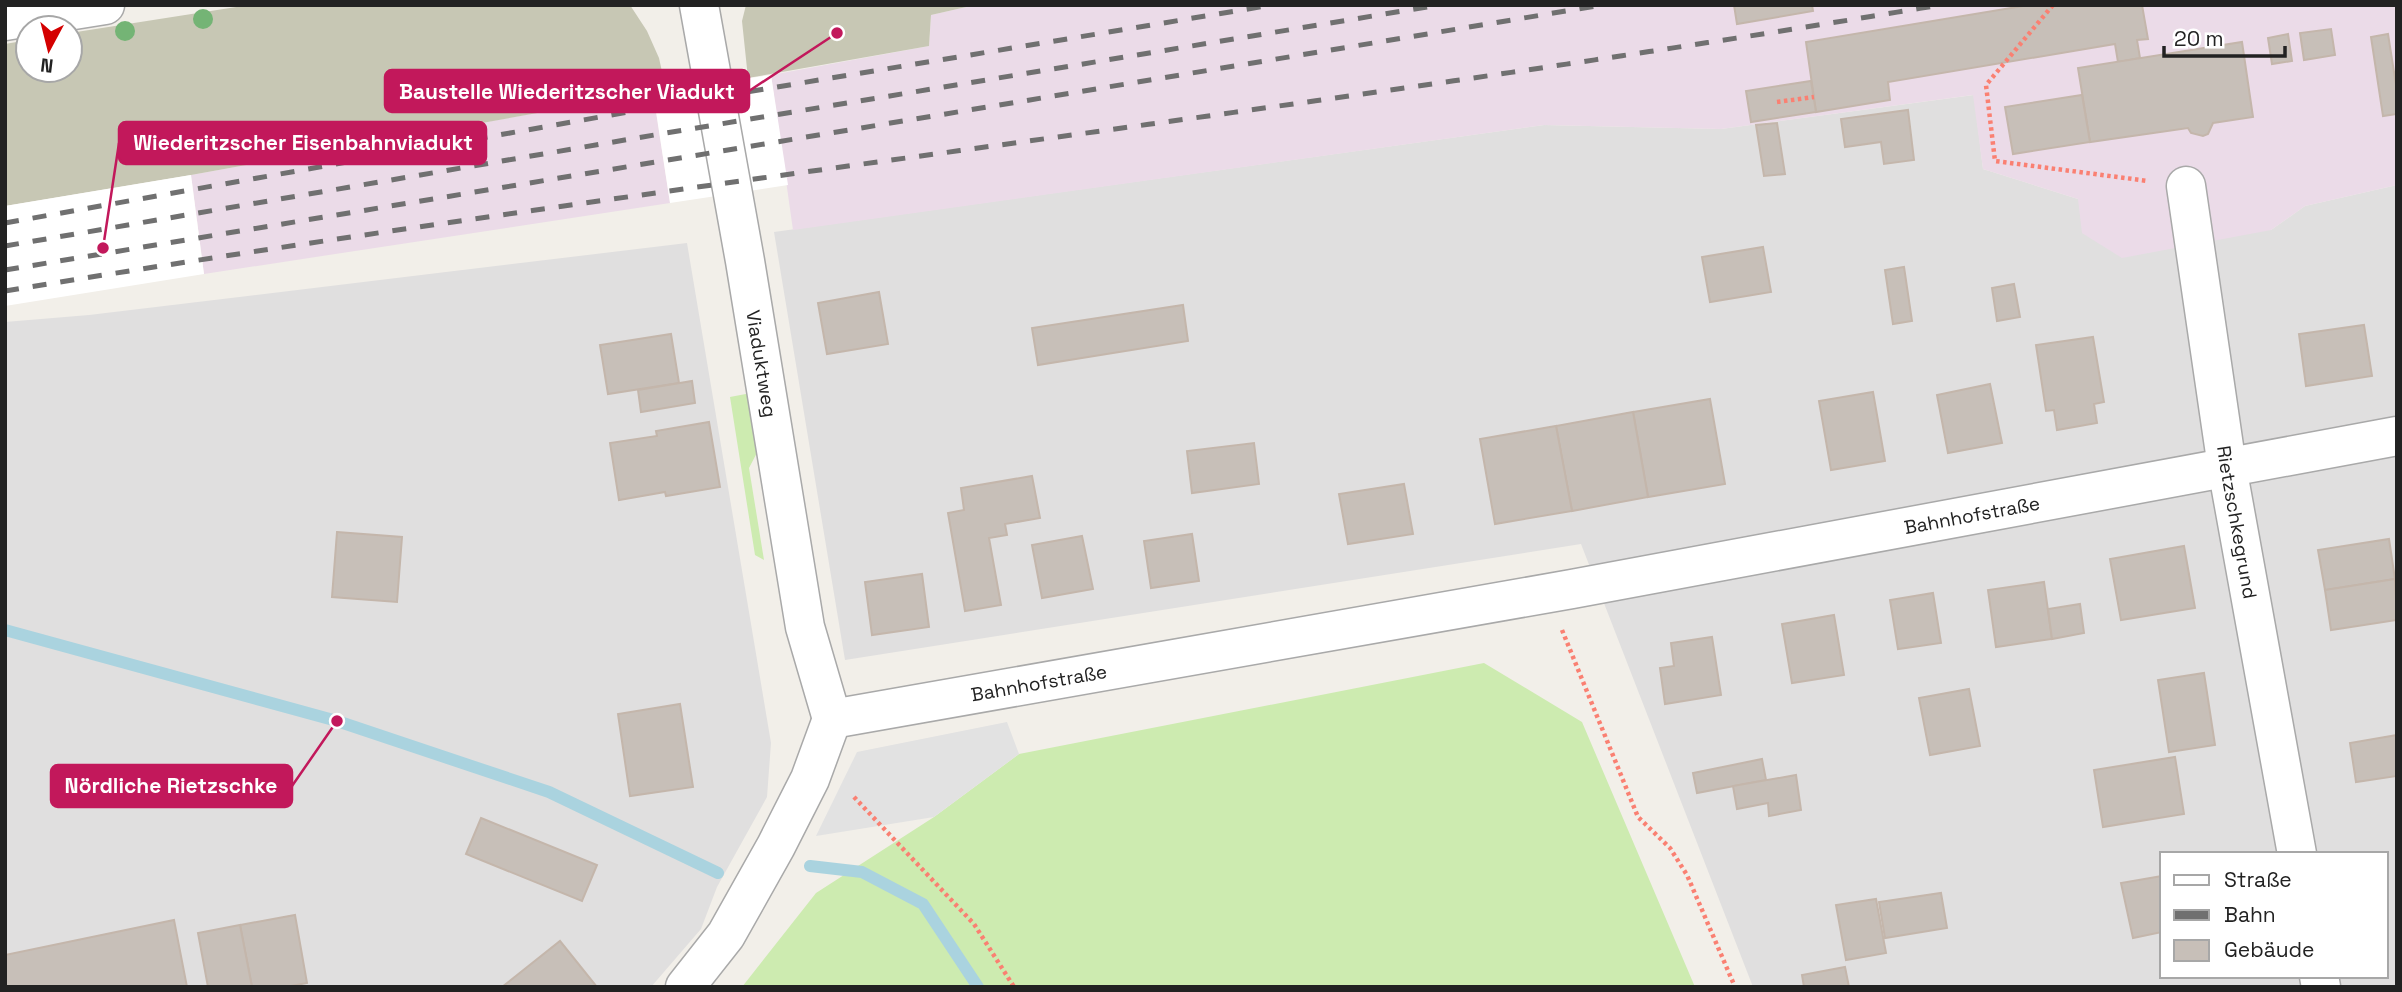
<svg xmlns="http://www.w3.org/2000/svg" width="2402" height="992" viewBox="0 0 2402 992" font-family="'Space Grotesk',sans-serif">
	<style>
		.residential { fill: #e0dfdf; fill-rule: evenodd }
		.industrial { fill: #ebdbe8 }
		.construction { fill: #c7c7b4 }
		.grass { fill: #cdebb0 }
		.parking { fill: #e2e2e2 }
		.pier { fill: #fff }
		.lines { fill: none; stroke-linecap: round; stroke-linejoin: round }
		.stream { stroke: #aad3df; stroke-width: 12 }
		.building { fill: #c7bfb8; stroke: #c4b6ab; stroke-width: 2 }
		.minor-casing { stroke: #a9a9a9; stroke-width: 41 }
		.path { stroke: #fa8072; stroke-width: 4.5; stroke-dasharray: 3.5 3.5; stroke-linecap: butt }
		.minor { stroke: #fff; stroke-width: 38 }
		.rail { stroke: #707070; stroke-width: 5; stroke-dasharray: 14 14; stroke-linecap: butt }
		.tree { fill: #74b475 }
		.labels { text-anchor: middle; stroke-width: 5; stroke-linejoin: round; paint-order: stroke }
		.street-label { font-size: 19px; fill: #222; stroke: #fff }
		.leader { fill: none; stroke: #c2185b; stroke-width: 2.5 }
		.callout-dot { fill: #c2185b; stroke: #fff; stroke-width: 2.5 }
		.callout { fill: #c2185b; stroke: #c2185b; stroke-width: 2.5 }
		.callout-label { font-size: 21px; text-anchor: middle; font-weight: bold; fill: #fff }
	</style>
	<rect width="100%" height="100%" fill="#f2efe9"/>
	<g class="residential">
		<path d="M1974,95L1983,169L2078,199L2271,230L2305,206L2397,185V987H1753L1581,544L845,660L774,232L1544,125L1721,129ZM2162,854H2386V976H2162Z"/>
		<polygon points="687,243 771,743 767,797 717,887 701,929 651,987 5,987 5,322 89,315"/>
	</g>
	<g class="industrial">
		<polygon points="975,5 2397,5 2397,185 2305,206 2271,230 2122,258 2082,233 2078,199 1983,169 1973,95 1721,129 1544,125 793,230 771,75 929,46 931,15"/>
		<polygon points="653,92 670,203 204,274 191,175"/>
	</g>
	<g class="construction">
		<polygon points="249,5 630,5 647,31 659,58 666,90 191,175 5,206 5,44 28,40 28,70 70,70 70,33"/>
		<polygon points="746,5 975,5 931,15 929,46 748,78 742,21"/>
	</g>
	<g class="grass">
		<polygon points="751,393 760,447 749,468 764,560 755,555 730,397"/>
		<polygon points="1484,663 1582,722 1695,987 742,987 816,893 934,817 1019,754"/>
	</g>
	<polygon class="parking" points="1007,722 1019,754 934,817 816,836 857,752"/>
	<g class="pier">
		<polygon points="771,75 788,185 670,203 653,92"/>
		<polygon points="191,175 204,274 5,306 5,206"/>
	</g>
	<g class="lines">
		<g class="stream">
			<polyline points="5,630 337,721 549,792 718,873"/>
			<polyline points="810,866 862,872 923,904 978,987"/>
		</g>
	</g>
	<g class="building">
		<polygon points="1734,5 1812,5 1813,11 1737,24"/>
		<polygon points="2029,5 2142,5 2148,39 2137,40 2140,58 2118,62 2115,44 1888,82 1890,100 1816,112 1806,42"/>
		<polygon points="2331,29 2335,55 2304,60 2300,33"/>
		<polygon points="2288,34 2292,61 2272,64 2268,38"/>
		<polygon points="2388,34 2397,91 2397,114 2383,116 2371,37"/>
		<polygon points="2242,42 2253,117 2213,123 2208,134 2203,136 2191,133 2188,128 2090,142 2078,68"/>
		<polygon points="1811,81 1816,112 1751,122 1746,91"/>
		<polygon points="2082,95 2090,142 2013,154 2005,107"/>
		<polygon points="1908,110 1914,160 1884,164 1881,142 1845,147 1841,119"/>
		<polygon points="1777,123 1785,174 1764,176 1756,125"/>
		<polygon points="1763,247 1771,292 1710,302 1702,257"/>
		<polygon points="1904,267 1912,321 1893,324 1885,270"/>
		<polygon points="2014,284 2020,317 1997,321 1992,288"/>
		<polygon points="879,292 888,344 827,354 818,303"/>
		<polygon points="1183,305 1188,341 1038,365 1032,328"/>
		<polygon points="2364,325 2372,376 2306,386 2299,334"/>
		<polygon points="671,334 679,383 608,394 600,345"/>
		<polygon points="2093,337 2104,402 2094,404 2097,423 2057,430 2054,410 2046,411 2036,345"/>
		<polygon points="692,381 695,403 641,412 638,390"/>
		<polygon points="1990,384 2002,443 1948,453 1937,395"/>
		<polygon points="1873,392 1885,461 1831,470 1819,401"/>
		<polygon points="1710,399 1725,484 1648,497 1633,412"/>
		<polygon points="1633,412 1648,497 1572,511 1556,426"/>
		<polygon points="709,422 720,487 666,496 665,492 619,500 610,443 657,436 656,431"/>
		<polygon points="1556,426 1572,511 1495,524 1480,439"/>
		<polygon points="1254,443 1259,484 1192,493 1187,451"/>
		<polygon points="1032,476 1040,518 1005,524 1007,535 989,538 1001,605 965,611 948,513 964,510 961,488"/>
		<polygon points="1404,484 1413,534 1348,544 1339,494"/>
		<polygon points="337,532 402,537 397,602 332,597"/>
		<polygon points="1192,534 1199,581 1151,588 1144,541"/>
		<polygon points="1082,536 1093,589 1042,598 1032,545"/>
		<polygon points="2389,539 2395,579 2325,590 2318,550"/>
		<polygon points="2184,546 2195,608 2121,620 2110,559"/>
		<polygon points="922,574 929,627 872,635 865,582"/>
		<polygon points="2395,579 2397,620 2331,630 2325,590"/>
		<polygon points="2044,582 2052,639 1996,647 1988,590"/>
		<polygon points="1933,593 1941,643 1898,649 1890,600"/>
		<polygon points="2080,604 2084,633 2052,639 2048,609"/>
		<polygon points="1834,615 1844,675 1792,683 1782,624"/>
		<polygon points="1712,637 1721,695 1665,704 1660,668 1674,666 1671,643"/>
		<polygon points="2204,673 2215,745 2169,752 2158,680"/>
		<polygon points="1969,689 1980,746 1930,755 1919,698"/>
		<polygon points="680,704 693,787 630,796 618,714"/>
		<polygon points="2397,735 2397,776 2356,782 2350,743"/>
		<polygon points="2175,757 2184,814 2103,827 2094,770"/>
		<polygon points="1762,759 1766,780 1697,793 1693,773"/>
		<polygon points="1796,775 1801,810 1769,816 1768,803 1737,809 1733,786"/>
		<polygon points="481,818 597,865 582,901 466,854"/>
		<polygon points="2162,876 2162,932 2133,938 2121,883"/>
		<polygon points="1941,893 1947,928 1885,938 1879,902"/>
		<polygon points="1876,899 1886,953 1846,960 1836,905"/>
		<polygon points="295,915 307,983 286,987 252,987 240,925"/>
		<polygon points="174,920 187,987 5,987 5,955"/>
		<polygon points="240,925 252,987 208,987 198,933"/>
		<polygon points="560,941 597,987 502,987"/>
		<polygon points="1845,967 1849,987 1804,987 1802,975"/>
	</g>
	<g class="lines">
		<defs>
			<g id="minor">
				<path id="s1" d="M699,5L745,261L805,627L832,719"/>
				<polyline points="5,21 105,5"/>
				<path id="s2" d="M2186,186L2227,467L2297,854"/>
				<path id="s3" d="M832,719L1572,589L2397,436"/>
				<polyline points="2319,976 2321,987"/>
				<polyline points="685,987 726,935 776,846 810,779 832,719"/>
			</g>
		</defs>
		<use href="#minor" class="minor-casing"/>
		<g class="path">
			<polyline points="2053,5 1986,85 1995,161 2148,181"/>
			<polyline points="1777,102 1814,97"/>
			<polyline points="1562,630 1638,817 1670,848 1687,875 1735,987"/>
			<polyline points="854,797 974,924 1014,987"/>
		</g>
		<use href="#minor" class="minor"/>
		<g class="rail">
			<polyline points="5,223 656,107 1272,5"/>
			<polyline points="5,246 660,134 1439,5"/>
			<polyline points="5,270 1602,5"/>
			<path d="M5,291C649,185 1297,113 1940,5"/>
		</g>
	</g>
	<g class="tree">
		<circle cx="203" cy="19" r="10"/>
		<circle cx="125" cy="31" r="10"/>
	</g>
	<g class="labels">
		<g class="street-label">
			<text dy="7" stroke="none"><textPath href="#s1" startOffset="364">Viaduktweg</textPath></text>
			<text dy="7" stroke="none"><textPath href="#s3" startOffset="1158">Bahnhofstraße</textPath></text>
			<text dy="7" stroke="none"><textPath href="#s2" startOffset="340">Rietzschkegrund</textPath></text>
			<text dy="7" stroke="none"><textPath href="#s3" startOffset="210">Bahnhofstraße</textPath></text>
		</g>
	</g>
	<path class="leader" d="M837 33L749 91M103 248L119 143M337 721L292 786"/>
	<g class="callout-dot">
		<circle cx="837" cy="33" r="7"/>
		<circle cx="103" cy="248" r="7"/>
		<circle cx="337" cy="721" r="7"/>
	</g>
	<g class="callout">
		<rect x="385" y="70" width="364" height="42" rx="7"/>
		<rect x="119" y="122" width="367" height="42" rx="7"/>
		<rect x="51" y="765" width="241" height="42" rx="7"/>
	</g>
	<g class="callout-label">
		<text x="567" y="99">Baustelle Wiederitzscher Viadukt</text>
		<text x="303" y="150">Wiederitzscher Eisenbahnviadukt</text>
		<text x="171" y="793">Nördliche Rietzschke</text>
	</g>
	<rect width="2402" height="992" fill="none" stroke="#222222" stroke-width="14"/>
	<rect x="2160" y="852" width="228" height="126" fill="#ffffff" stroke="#a7a7a7" stroke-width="2"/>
	<rect x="2174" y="875" width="35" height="10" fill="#ffffff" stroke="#a7a7a7" stroke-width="2"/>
	<text x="2224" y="887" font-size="21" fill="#222222">Straße</text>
	<rect x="2174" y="910" width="35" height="10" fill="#707070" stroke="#a7a7a7" stroke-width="2"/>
	<text x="2224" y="922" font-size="21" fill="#222222">Bahn</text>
	<rect x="2174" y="940" width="35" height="21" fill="#c7bfb8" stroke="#a7a7a7" stroke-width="2"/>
	<text x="2224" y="957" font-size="21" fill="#222222">Gebäude</text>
	<g transform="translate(49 49) rotate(187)"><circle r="33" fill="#ffffff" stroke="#a7a7a7" stroke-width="2"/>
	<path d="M0-5L12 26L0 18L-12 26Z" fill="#d40000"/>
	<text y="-10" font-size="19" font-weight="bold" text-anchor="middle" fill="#222222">N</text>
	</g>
	<path d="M2164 46v10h121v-10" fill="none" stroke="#222222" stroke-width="3.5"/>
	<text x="2174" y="46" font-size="21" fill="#222222" stroke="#ffffff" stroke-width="5" paint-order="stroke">20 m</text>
</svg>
